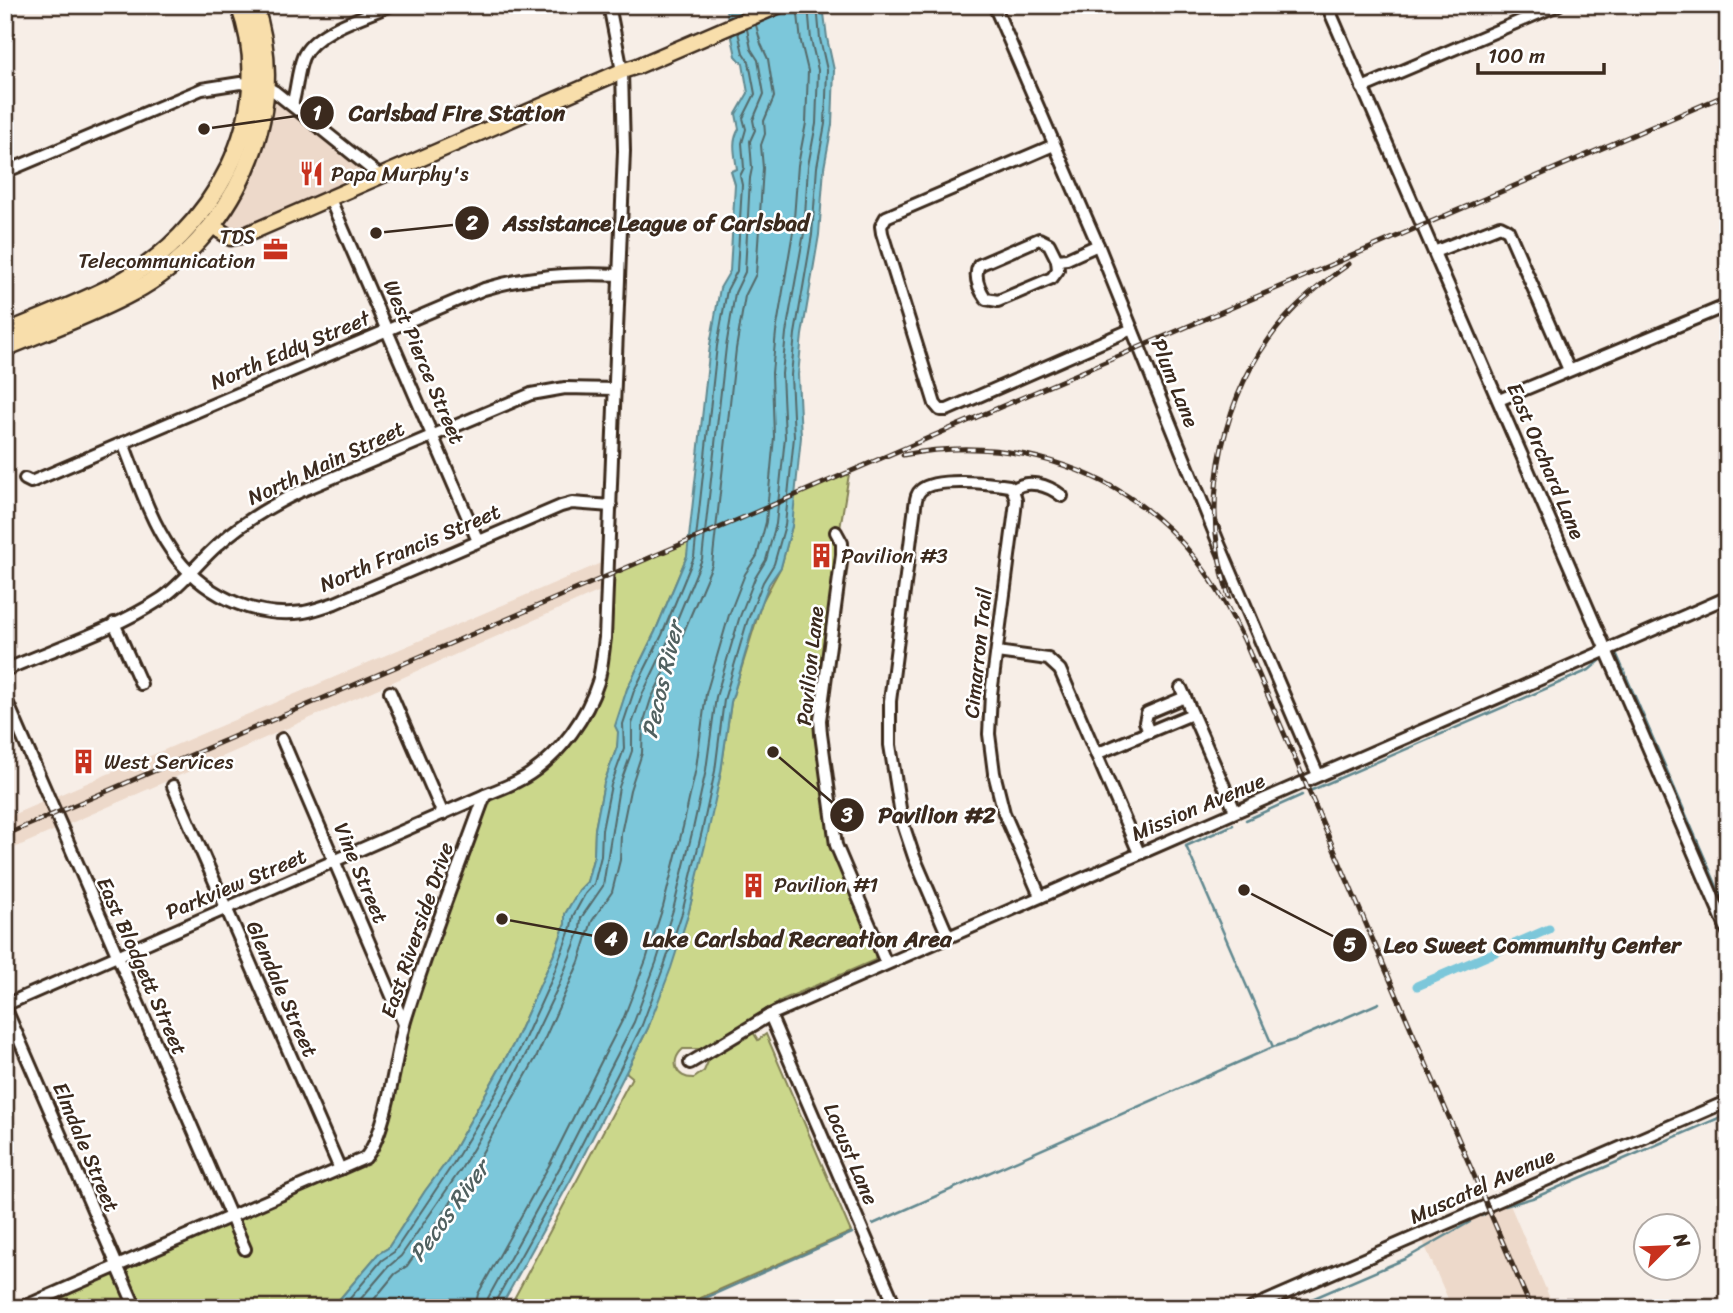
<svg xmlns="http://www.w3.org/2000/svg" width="1733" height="1313" viewBox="0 0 1733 1313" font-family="Sriracha,sans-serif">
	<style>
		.built { fill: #edd9ca }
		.green { fill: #cbd78b; stroke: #838054; stroke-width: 2 }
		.water { fill: #7bc7da; stroke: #61888f; stroke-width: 2 }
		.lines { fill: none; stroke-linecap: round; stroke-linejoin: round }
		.shore { stroke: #556969; stroke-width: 2 }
		.stream { stroke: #61888f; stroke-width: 2.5 }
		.canal { stroke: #7bc7da; stroke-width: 9 }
		.minor-casing { stroke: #3b2a1e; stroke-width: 16 }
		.major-casing { stroke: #3b2a1e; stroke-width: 19 }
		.highway-casing { stroke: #3b2a1e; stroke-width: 21 }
		.minor { stroke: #fff; stroke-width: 10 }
		.major { stroke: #f8deab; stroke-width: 14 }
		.highway { stroke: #f8deab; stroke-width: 16 }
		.rail-casing { stroke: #3b2a1e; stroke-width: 5 }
		.rail { stroke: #fff; stroke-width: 2.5; stroke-dasharray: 8; stroke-linecap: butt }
		.labels { text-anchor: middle; stroke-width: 5; stroke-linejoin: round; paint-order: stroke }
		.poi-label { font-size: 21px; fill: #3b2a1e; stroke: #fff; text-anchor: start }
		.street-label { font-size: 21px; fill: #3b2a1e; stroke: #fff }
		.water-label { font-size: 23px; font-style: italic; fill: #516160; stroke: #fff }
		.leader { fill: none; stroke: #3b2a1e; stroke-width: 2.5 }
		.callout-dot { fill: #3b2a1e; stroke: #fff; stroke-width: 2.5 }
		.mark-label { font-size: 21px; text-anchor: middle; font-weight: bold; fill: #fff }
		.callout-label { font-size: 23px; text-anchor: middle; font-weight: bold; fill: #3b2a1e; stroke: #fff; stroke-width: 5; stroke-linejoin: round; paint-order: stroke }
	</style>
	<rect width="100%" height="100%" fill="#f7eee7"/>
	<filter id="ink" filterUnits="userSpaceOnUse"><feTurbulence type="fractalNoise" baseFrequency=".0143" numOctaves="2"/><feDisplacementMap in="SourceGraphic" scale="14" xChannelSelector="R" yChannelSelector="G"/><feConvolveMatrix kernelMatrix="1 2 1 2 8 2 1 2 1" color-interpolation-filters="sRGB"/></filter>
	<g filter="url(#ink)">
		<g class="built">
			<polygon points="267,87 380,176 245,235 220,232 225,207"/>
			<polygon points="608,560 607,588 5,852 5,818"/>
			<polygon points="1508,1200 1554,1308 1452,1308 1421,1237"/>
		</g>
		<g class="green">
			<path d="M849,474L836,553L815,733L831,846L876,954L875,960L782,1000L702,1049H683C669,1061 676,1079 694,1078L704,1071L710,1057L753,1032L758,1040L766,1034L851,1232L678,1308H509L632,1077L626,1072L648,1028L688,915L721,772L731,702L762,602L781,567L792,526L794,495Z"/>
			<polygon points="690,540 687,556 655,632 627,689 617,747 604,783 595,829 594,855 587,882 579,890 565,914 565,924 555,952 513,1045 448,1160 425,1191 388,1248 378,1254 332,1308 21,1308 369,1154 404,1024 485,795 516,782 553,754 594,692 608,576"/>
		</g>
		<path class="water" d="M725,5H823L827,38L834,70L832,125L824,168L819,235L802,335L798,375L801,437L792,526L781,567L769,584L754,624L731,702L721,772L708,833L688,915L671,968L648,1028L626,1072L574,1174L500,1308H332L378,1254L388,1248L425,1191L448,1160L513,1045L555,952L565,924V914L579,890L587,882L594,855L595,829L604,783L617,747L618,732L615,726L627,689L655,632L687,556L710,345L720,288L730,271L735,184L731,171L737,169C735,155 731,141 739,129L736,114L748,93L743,64L736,56Z"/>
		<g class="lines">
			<g class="shore">
				<polyline points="342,1308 382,1260 394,1252 453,1164 496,1093 520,1049 551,981 571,927 573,916 585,894 594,884 601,856 602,830 611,785 624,749 623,724 634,691 662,635 694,557 717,346 727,290 737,271 742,185 740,176 744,168 742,143 746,129 743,118 755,94 749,62 743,53 738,32"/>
				<polyline points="353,1308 388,1267 401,1256 461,1169 504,1097 527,1052 559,985 580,930 581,918 603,886 619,787 632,751 632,724 642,695 669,639 702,559 726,347 735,293 745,272 750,178 752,168 750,141 755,130 753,120 764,94 758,60 751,49 747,29"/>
				<polyline points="367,1308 395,1274 407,1266 430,1233 470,1174 537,1056 579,962 592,921 612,892 620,860 621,834 630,790 642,753 643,724 651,699 679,643 712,565 736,349 745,296 756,274 763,168 761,145 765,134 764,121 774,97 768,59 761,44 756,25"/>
				<polyline points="475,1308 478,1294 551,1162 602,1060 624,1017 646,960 663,907 683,827 696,768 706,694 729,615 745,574 757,556 766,522 774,437 772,373 776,332 793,232 798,165 806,123 808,71 801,42 797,5"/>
				<polyline points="486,1308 488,1298 560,1167 612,1065 634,1022 656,963 673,910 693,829 706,770 716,697 739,619 755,578 766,560 776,524 785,437 782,374 786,333 804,233 808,166 816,124 818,70 811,40 808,5"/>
				<polyline points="495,1308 495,1302 568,1171 620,1069 642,1025 664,966 682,913 702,831 715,771 724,700 747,622 763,582 774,564 785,525 794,437 791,375 795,334 812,235 817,167 825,124 827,70 820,39 817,5"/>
			</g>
			<g class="stream">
				<polyline points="1617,655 1728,912"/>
				<polyline points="1312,790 1589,670 1601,660"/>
				<polyline points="1246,820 1302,795"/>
				<polyline points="1233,825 1186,846 1273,1047 1297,1039 1379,1003"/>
				<polyline points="1505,1206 1536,1197 1728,1114"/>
				<polyline points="1482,1216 1485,1214"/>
				<polyline points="873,1224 1273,1047"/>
				<polyline points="683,1308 852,1233"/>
				<polyline points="1291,1308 1405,1259 1470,1222"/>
			</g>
			<polyline class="canal" points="1417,986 1549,929"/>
			<defs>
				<g id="minor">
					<polyline points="994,5 1098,245 1219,544 1318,775"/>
					<polyline points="1327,5 1728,932"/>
					<polyline points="1362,88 1558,5"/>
					<path d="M292,105C297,89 297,72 303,57C315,30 365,17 391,5"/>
					<polyline points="1054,145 886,217 881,226 882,233 935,404 940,410 947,410 1132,329"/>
					<polyline points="5,172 202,89 240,83 267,87 274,91 380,176"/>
					<polyline points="330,199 478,541"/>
					<path d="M1039,239L1049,244L1057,260L1058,270L1052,278L998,301L986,299C979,289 973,277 979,265Z"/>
					<polyline points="1434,252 1500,226 1508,230 1569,370"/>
					<polyline points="1057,260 1067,259 1098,245"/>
					<polyline points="1499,400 1728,305"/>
					<path d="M123,443C137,478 149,518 171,550C200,593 252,619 304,612C315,610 325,606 335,603L561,506L572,503L611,506"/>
					<path d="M25,479L31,482L484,289C530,275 572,273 619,275"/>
					<polyline points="1013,490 1016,500 1015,510 991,694 989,734 994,773 1004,813 1040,896"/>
					<path d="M1013,490C1027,478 1048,485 1062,496"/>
					<polyline points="836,532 842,543 842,555 820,720 821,734 836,845 886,963"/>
					<polyline points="114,623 141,684"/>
					<polyline points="997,652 1048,659 1060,670 1139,853"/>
					<path d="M5,670C56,648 115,629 161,599C183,584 199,561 219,544C243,522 270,506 299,492L531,394L565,388L614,389"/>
					<polyline points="1181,688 1235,811"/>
					<polyline points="390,692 443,814"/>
					<polyline points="5,697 245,1249"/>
					<polyline points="1149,732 1145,722 1147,713 1185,697"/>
					<polyline points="282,739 404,1024"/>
					<polyline points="1096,754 1192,714"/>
					<polyline points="173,786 340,1169"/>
					<path d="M948,936L914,857L902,821L890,745V701L915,506C916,500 916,494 921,490C935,477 991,483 1009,486L1013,490"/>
					<polyline points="5,1005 485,795"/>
					<polyline points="5,1007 133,1302"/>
					<polyline points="770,1015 896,1308"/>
					<polyline points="690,1063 770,1015 1728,597"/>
					<path d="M21,1308L365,1158C387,1134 395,1056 405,1021C428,944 458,870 485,795C501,789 517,783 530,774C561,753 587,717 598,682C602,668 603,652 605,638L624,151L622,71L609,5"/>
					<polyline points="1251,1308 1728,1101"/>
				</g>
				<polyline id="major" points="211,225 231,238 245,235 622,71 638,66 780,5"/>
				<g id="highway">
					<path d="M5,333C41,318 78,304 113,286C212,235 281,115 239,5"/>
					<path d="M5,348C47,330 93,314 133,292C232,239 293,115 254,5"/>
				</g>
			</defs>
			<use href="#minor" class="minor-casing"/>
			<use href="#major" class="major-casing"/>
			<use href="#highway" class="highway-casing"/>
			<use href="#minor" class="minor"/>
			<use href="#major" class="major"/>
			<use href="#highway" class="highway"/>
			<defs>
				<g id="rail">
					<path d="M903,455C1014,433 1129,471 1198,562C1217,586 1231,613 1244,640L1531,1308"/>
					<path d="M1229,597C1197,501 1222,386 1291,312C1309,293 1329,278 1349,264"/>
					<polyline points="5,835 1728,94"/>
				</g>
			</defs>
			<use href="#rail" class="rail-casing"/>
			<use href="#rail" class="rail"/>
		</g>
	</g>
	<defs>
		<symbol id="restaurant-bare" viewBox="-9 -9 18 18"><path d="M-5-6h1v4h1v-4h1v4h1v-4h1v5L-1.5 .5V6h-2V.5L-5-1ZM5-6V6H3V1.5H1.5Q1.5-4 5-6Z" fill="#c8321e" stroke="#fff" stroke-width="2.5" paint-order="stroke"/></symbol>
		<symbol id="office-bare" viewBox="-9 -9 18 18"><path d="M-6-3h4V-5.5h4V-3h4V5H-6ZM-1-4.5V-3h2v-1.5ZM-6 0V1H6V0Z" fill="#c8321e" stroke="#fff" stroke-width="2.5" paint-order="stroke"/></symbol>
		<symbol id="building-bare" viewBox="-9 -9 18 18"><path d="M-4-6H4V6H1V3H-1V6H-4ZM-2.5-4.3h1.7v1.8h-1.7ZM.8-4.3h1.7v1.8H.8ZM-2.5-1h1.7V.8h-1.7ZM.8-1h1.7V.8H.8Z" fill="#c8321e" stroke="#fff" stroke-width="2.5" paint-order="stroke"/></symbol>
	</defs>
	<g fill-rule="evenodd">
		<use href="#restaurant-bare" x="294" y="156" width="35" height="35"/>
		<use href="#office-bare" x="258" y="232" width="35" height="35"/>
		<use href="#building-bare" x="804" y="538" width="35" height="35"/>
		<use href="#building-bare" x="66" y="744" width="35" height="35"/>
		<use href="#building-bare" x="736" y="868" width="35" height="35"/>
	</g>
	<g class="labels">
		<g class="poi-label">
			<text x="331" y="181">Papa Murphy's</text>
			<text x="255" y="244" text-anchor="end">TDS<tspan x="255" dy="24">Telecommunication</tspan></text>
			<text x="841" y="563">Pavilion #3</text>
			<text x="104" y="769">West Services</text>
			<text x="774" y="892">Pavilion #1</text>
		</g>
		<g class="street-label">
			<text transform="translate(290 350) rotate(-23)" y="7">North Eddy Street</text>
			<text transform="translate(424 362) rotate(67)" y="7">West Pierce Street</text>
			<text transform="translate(1175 383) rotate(68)" y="7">Plum Lane</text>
			<text transform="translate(1546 461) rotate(67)" y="7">East Orchard Lane</text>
			<text transform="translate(326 463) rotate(-25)" y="7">North Main Street</text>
			<text transform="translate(410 548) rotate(-23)" y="7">North Francis Street</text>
			<text transform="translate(978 653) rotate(-84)" y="7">Cimarron Trail</text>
			<text transform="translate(810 666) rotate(-84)" y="7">Pavilion Lane</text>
			<text transform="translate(1198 807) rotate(-23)" y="7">Mission Avenue</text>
			<text transform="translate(361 873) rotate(67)" y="7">Vine Street</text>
			<text transform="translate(236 884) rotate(-23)" y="7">Parkview Street</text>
			<text transform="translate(417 930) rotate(-71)" y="7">East Riverside Drive</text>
			<text transform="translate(142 966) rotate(66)" y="7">East Blodgett Street</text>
			<text transform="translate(282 989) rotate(66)" y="7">Glendale Street</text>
			<text transform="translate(86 1147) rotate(67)" y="7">Elmdale Street</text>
			<text transform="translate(851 1154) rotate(67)" y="7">Locust Lane</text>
			<text transform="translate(1482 1186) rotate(-24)" y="7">Muscatel Avenue</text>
		</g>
		<g class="water-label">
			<text transform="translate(662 680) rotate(-77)" y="8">Pecos River</text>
			<text transform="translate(449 1211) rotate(-54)" y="8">Pecos River</text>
		</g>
	</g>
	<path class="leader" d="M204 129L317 113M376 233L472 223M773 752L847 815M502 919L611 939M1244 890L1350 945"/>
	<g class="callout-dot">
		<circle cx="204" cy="129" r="7"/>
		<circle cx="376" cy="233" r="7"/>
		<circle cx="773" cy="752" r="7"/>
		<circle cx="502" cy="919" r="7"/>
		<circle cx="1244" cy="890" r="7"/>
		<circle cx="317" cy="113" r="18"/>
		<circle cx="472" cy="223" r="18"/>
		<circle cx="847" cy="815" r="18"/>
		<circle cx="611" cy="939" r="18"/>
		<circle cx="1350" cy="945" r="18"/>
	</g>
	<g class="mark-label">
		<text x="317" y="120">1</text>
		<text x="472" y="230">2</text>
		<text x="847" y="822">3</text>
		<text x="611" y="946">4</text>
		<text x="1350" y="952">5</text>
	</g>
	<g class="callout-label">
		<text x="457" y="121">Carlsbad Fire Station</text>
		<text x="656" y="231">Assistance League of Carlsbad</text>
		<text x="937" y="823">Pavilion #2</text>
		<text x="797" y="947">Lake Carlsbad Recreation Area</text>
		<text x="1532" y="953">Leo Sweet Community Center</text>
	</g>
	<rect width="1733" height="1313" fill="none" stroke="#fff" stroke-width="28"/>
	<rect x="14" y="14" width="1705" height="1285" fill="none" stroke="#3b2a1e" stroke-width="2.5" filter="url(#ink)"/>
	<g transform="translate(1667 1247) rotate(66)"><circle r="33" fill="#ffffff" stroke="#b1aaa5" stroke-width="2"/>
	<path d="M0-5L12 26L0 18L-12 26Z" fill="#c8321e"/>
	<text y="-10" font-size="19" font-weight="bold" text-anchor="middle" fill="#3b2a1e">N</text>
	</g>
	<path d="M1478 63v10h126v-10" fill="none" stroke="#3b2a1e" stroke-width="3.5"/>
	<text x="1488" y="63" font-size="21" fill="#3b2a1e" stroke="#ffffff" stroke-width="5" paint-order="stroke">100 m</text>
</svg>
